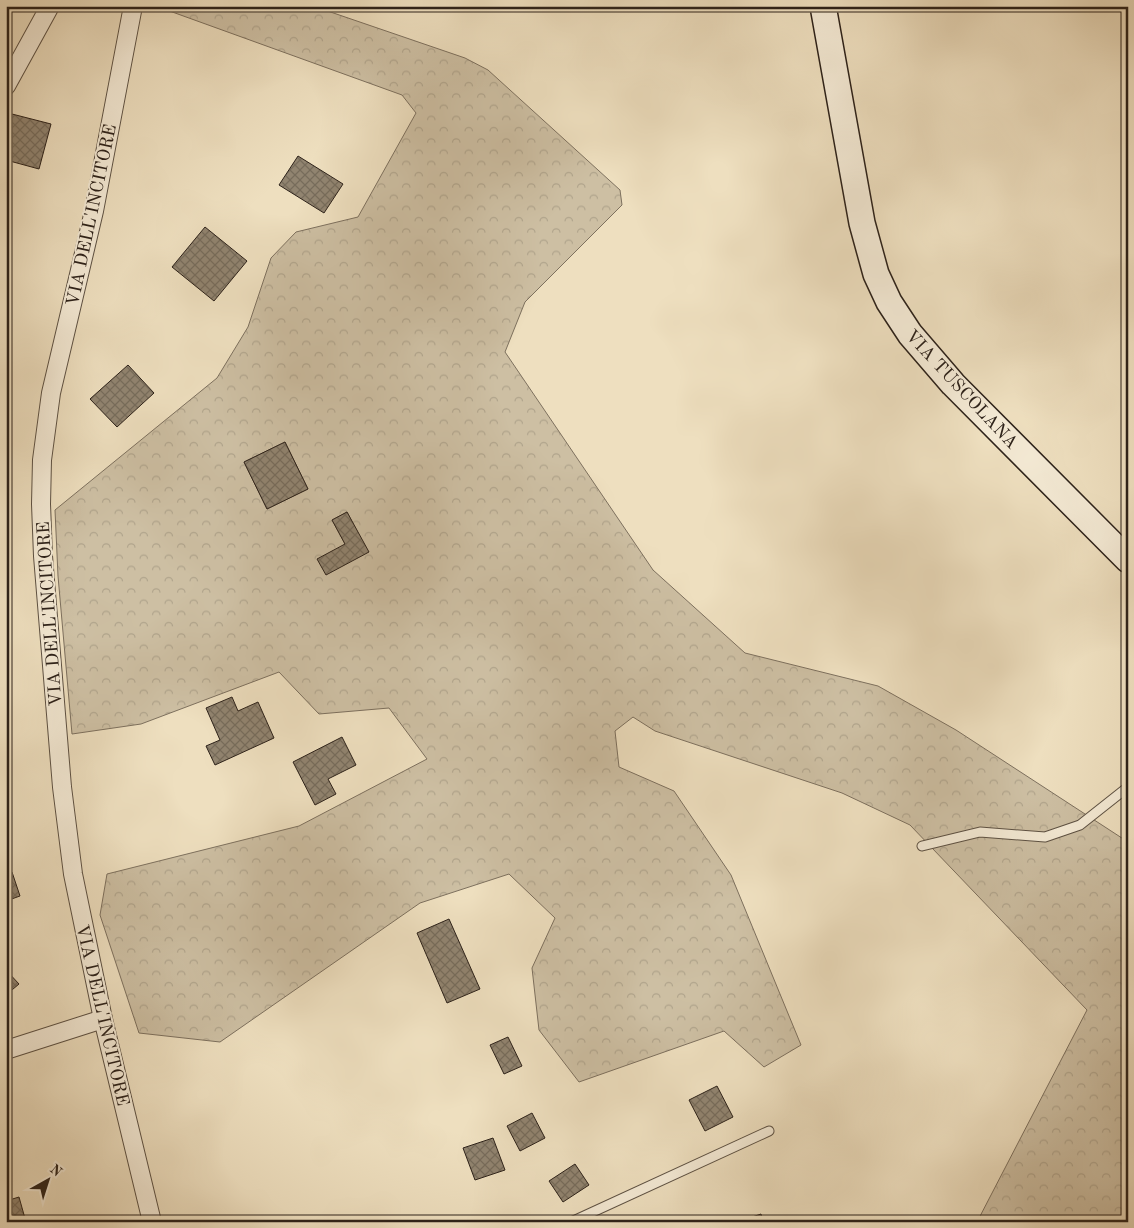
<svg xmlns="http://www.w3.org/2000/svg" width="1134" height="1228" viewBox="0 0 1134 1228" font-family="'Old Standard TT',serif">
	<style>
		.forest { fill: url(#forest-crowns); stroke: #7d705e; fill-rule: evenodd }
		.building { fill: url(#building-cross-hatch); stroke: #2d221a }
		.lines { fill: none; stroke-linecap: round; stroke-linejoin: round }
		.lane-casing { stroke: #5d5143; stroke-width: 11 }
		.street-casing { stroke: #5d5143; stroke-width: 20 }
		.secondary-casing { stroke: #2d221a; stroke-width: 28 }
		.lane { stroke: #f4ead5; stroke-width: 9 }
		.street { stroke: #f4ead5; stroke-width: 18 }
		.secondary { stroke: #f4ead5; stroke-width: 25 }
		.labels { text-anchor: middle; stroke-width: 4; stroke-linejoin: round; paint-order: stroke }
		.street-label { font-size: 18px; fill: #2d221a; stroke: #f4ead5 }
	</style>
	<defs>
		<pattern id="forest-crowns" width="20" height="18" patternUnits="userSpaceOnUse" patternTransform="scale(1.25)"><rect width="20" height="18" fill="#cdbfa3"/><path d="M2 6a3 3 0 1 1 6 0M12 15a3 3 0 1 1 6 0" fill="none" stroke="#b0a48c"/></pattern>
		<pattern id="building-cross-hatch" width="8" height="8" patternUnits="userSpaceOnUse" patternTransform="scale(1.25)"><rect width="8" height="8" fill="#918470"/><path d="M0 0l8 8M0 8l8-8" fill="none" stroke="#776c5b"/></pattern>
	</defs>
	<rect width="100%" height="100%" fill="#eedfbf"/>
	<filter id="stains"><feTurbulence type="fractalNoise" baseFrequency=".004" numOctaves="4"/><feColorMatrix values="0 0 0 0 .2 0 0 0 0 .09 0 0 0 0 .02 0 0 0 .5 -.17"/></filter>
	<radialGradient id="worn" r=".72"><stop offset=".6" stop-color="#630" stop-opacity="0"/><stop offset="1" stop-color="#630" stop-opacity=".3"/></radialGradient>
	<path class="forest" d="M163,6H313L465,58L488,70L620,190L622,205L525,302L505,352L653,570L745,653L878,686L956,730L1128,842V1222H977L1087,1010L910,825L842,793L655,731L633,717L615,731L619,767L674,791L731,875L801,1045L764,1067L724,1031L579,1082L539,1030L532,968L555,918L509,874L420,903L220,1042L139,1033L100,915L107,874L299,826L427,759L389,708L319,714L279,672L141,724L72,734L58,576L55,510L217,378L248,327L271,258L296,232L358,217L416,113L402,95L164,9ZM285,442L308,489L267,509L244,462ZM347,512L368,552L345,544L332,520Z"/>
	<g class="building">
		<polygon points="12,114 51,124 39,169 6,160 6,133"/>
		<polygon points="298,156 343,184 324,213 279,185"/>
		<polygon points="205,227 247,261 214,301 172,267"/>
		<polygon points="128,365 154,393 117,427 90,399"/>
		<polygon points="285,442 308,489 267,509 244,462"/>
		<polygon points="347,512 369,552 326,575 317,559 345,544 332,520"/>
		<polygon points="232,697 238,711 258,702 274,738 215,765 206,746 220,740 206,708"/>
		<polygon points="342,737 356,765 328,779 336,794 315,805 293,762"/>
		<polygon points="12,872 20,896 6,901 6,874"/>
		<polygon points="449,919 480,989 447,1003 417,933"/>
		<polygon points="6,970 19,984 6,995"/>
		<polygon points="508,1037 522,1066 504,1074 490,1045"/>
		<polygon points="717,1086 733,1117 705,1131 689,1100"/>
		<polygon points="532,1113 545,1138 520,1151 507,1126"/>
		<polygon points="493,1138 505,1170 475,1180 463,1148"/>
		<polygon points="575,1164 589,1185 563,1202 549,1181"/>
		<polygon points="19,1197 26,1222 6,1222 6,1201"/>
		<polygon points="761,1214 763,1222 740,1222 740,1221"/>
	</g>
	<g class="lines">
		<defs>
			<g id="lane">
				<polyline points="922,846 980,832 1045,837 1080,825 1128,787"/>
				<polyline points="571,1222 769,1131"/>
			</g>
			<g id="street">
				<polyline points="133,6 94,211 51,393 42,460 41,504 43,556 62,787 73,874 103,1019 152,1222"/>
				<polyline points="6,86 50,6"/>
				<polyline points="6,1050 103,1019"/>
			</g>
			<polyline id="secondary" points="823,6 862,223 876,274 889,302 910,334 953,384 1128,560"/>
		</defs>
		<use href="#lane" class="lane-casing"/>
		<use href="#street" class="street-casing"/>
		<use href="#secondary" class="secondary-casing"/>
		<use href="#lane" class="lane"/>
		<use href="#street" class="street"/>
		<use href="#secondary" class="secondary"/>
	</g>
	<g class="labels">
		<g class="street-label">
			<text transform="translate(91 215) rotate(-78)" y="6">VIA DELL'INCITORE</text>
			<text transform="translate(962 389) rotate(47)" y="6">VIA TUSCOLANA</text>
			<text transform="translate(49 614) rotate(-94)" y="6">VIA DELL'INCITORE</text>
			<text transform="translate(103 1015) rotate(77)" y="6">VIA DELL'INCITORE</text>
		</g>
	</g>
	<rect width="1134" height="1228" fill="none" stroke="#eedfbf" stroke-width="25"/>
	<rect x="8" y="8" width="1119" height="1213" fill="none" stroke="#2d221a" stroke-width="2.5"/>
	<rect x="12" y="12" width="1109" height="1203" fill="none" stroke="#2d221a"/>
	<g transform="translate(48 1180) rotate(39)" stroke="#f4ead5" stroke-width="4" paint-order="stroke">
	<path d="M0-4L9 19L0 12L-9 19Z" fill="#2d221a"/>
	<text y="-8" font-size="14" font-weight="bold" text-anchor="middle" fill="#2d221a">N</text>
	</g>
	<rect width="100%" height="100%" filter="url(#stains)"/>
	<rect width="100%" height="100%" fill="url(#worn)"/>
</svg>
